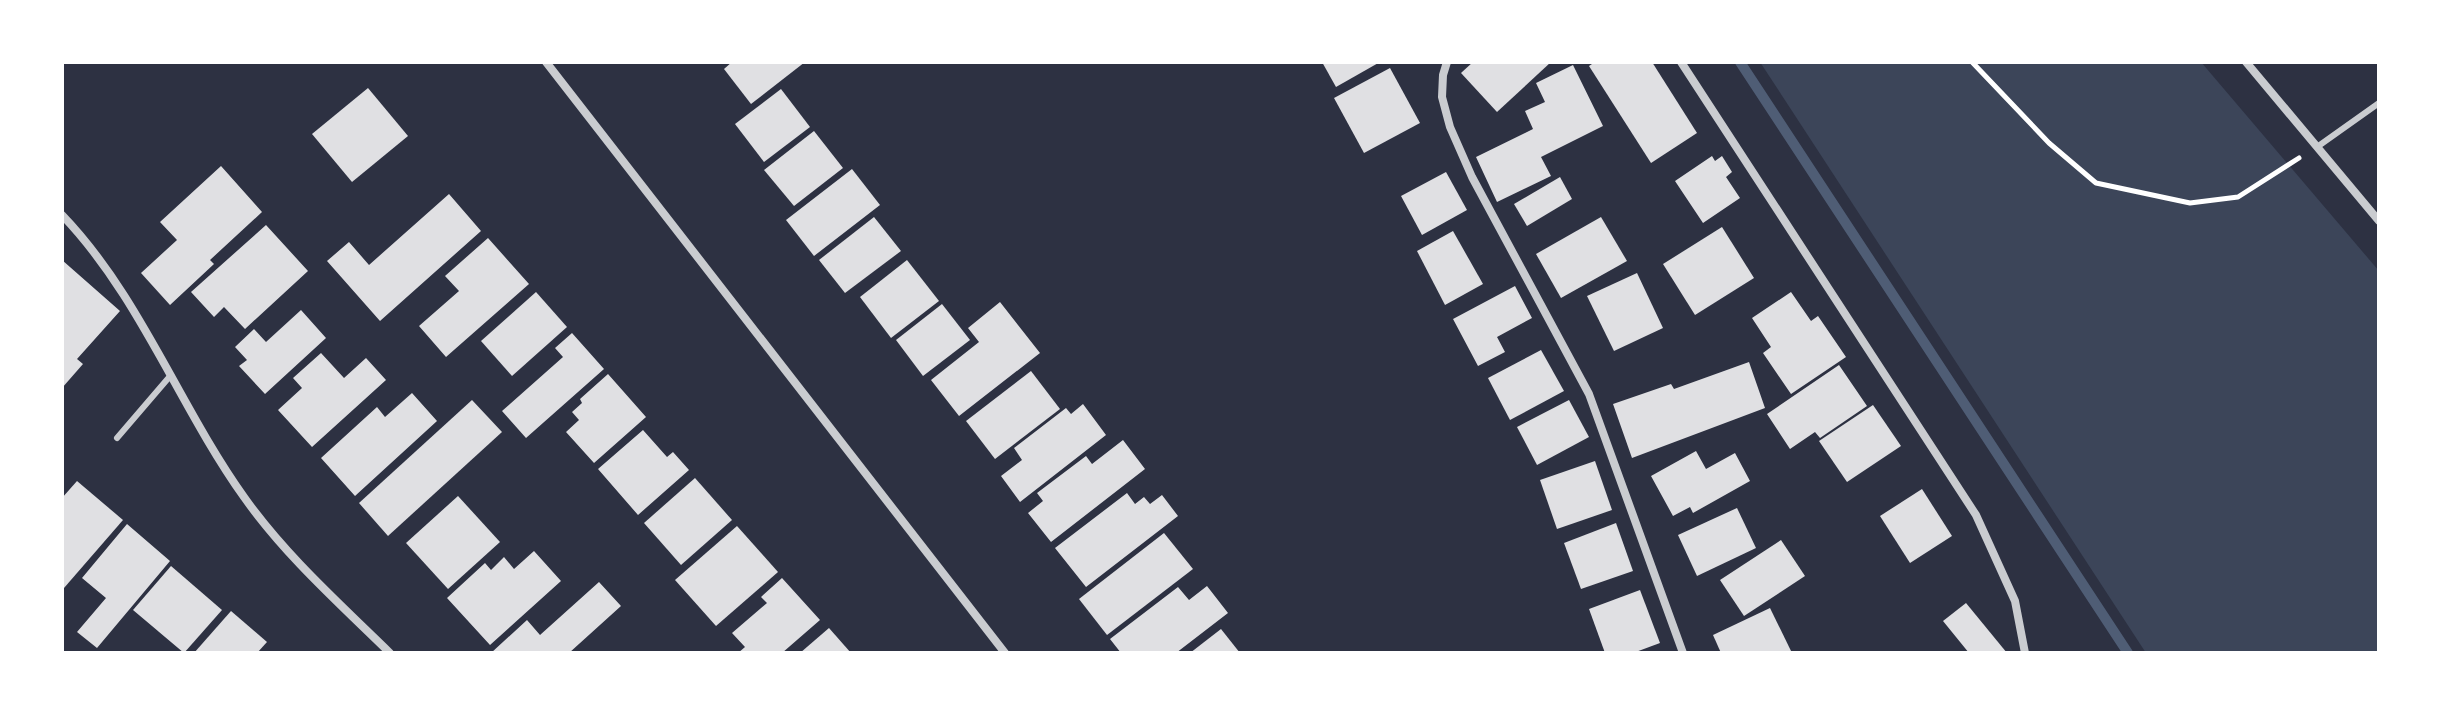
<svg xmlns="http://www.w3.org/2000/svg" width="2441" height="715" viewBox="0 0 2441 715" font-family="Barlow,sans-serif">
	<style>
		.green { fill: #3c4559 }
		.lines { fill: none; stroke-linecap: round; stroke-linejoin: round }
		.stream { stroke: #4f5d75; stroke-width: 10 }
		.building { fill: #e0e0e3 }
		.path { stroke: #fff; stroke-width: 5 }
		.service { stroke: #caccd0; stroke-width: 6 }
		.minor { stroke: #caccd0; stroke-width: 8 }
	</style>
	<rect width="100%" height="100%" fill="#2d3142"/>
	<polygon class="green" points="1760,62 2201,62 2379,271 2379,653 2146,653"/>
	<g class="lines">
		<polyline class="stream" points="1740,62 2128,653"/>
	</g>
	<g class="building">
		<polygon points="732,62 805,62 751,104 724,69"/>
		<polygon points="1322,62 1380,62 1336,87"/>
		<polygon points="1473,62 1551,62 1497,112 1461,73"/>
		<polygon points="1595,62 1652,62 1697,133 1651,163 1589,66"/>
		<polygon points="1573,65 1603,126 1541,157 1551,176 1497,202 1476,157 1533,129 1525,111 1545,102 1536,83"/>
		<polygon points="1390,68 1420,123 1364,153 1334,98"/>
		<polygon points="368,88 408,136 352,182 312,134"/>
		<polygon points="781,89 810,127 764,162 735,124"/>
		<polygon points="814,131 843,168 794,206 764,170"/>
		<polygon points="1712,156 1715,161 1722,156 1732,172 1726,177 1740,198 1703,223 1675,181"/>
		<polygon points="221,166 262,212 210,260 214,264 170,305 141,273 177,240 160,222"/>
		<polygon points="852,169 880,205 814,256 786,220"/>
		<polygon points="1446,172 1467,210 1422,235 1401,196"/>
		<polygon points="1560,177 1572,199 1527,226 1514,204"/>
		<polygon points="449,194 481,231 380,321 327,261 349,242 369,265"/>
		<polygon points="874,217 901,251 845,293 819,260"/>
		<polygon points="1601,217 1627,261 1561,298 1536,254"/>
		<polygon points="266,225 308,271 245,329 224,307 214,317 191,292"/>
		<polygon points="1722,227 1754,278 1695,315 1663,264"/>
		<polygon points="1453,231 1483,284 1445,305 1417,251"/>
		<polygon points="488,238 529,284 446,357 419,326 459,291 445,276"/>
		<polygon points="62,260 120,311 77,359 83,364 62,388"/>
		<polygon points="907,260 939,301 891,338 860,297"/>
		<polygon points="1637,273 1663,328 1614,351 1587,296"/>
		<polygon points="1515,286 1532,318 1497,337 1505,352 1478,366 1453,319"/>
		<polygon points="536,292 567,327 512,376 481,341"/>
		<polygon points="1791,292 1811,321 1818,316 1846,357 1791,394 1763,353 1771,347 1752,318"/>
		<polygon points="1000,302 1040,353 959,416 931,380 979,342 968,328"/>
		<polygon points="942,304 970,340 923,376 896,340"/>
		<polygon points="301,310 326,338 265,394 239,366 247,360 235,347 254,329 266,342"/>
		<polygon points="572,333 604,369 526,438 502,411 563,357 555,348"/>
		<polygon points="1541,350 1564,391 1510,420 1488,378"/>
		<polygon points="321,353 344,378 366,358 386,380 312,447 278,410 302,388 293,378"/>
		<polygon points="1749,362 1765,408 1632,458 1613,404 1671,384 1674,389"/>
		<polygon points="1839,365 1867,406 1820,438 1815,432 1790,449 1767,414"/>
		<polygon points="1031,371 1060,409 995,459 966,421"/>
		<polygon points="608,374 646,417 594,463 566,432 579,420 572,412 582,403 580,399"/>
		<polygon points="412,393 437,421 355,496 321,458 377,407 385,417"/>
		<polygon points="472,400 502,432 388,536 359,503"/>
		<polygon points="1569,400 1589,437 1537,465 1517,427"/>
		<polygon points="1083,404 1106,435 1020,502 1001,476 1022,460 1014,448 1066,408 1071,414"/>
		<polygon points="1873,405 1901,446 1847,482 1819,441"/>
		<polygon points="643,430 667,457 673,452 689,470 638,515 598,469"/>
		<polygon points="1123,440 1145,469 1051,542 1028,513 1043,501 1037,493 1086,456 1092,464"/>
		<polygon points="1696,451 1706,469 1735,453 1750,481 1693,513 1690,507 1673,516 1651,476"/>
		<polygon points="1595,461 1612,510 1557,529 1540,480"/>
		<polygon points="695,478 732,520 681,565 644,523"/>
		<polygon points="77,481 123,520 64,588 62,498"/>
		<polygon points="1922,489 1952,536 1910,563 1880,516"/>
		<polygon points="1127,493 1135,504 1144,497 1150,504 1162,495 1178,516 1086,587 1055,548"/>
		<polygon points="458,496 500,542 448,589 406,543"/>
		<polygon points="1737,508 1756,548 1697,576 1678,535"/>
		<polygon points="1616,523 1633,571 1581,589 1564,543"/>
		<polygon points="127,524 170,561 97,648 77,632 106,598 82,578"/>
		<polygon points="737,526 778,572 716,626 675,580"/>
		<polygon points="1164,533 1193,569 1107,635 1079,599"/>
		<polygon points="1781,540 1805,576 1744,616 1720,580"/>
		<polygon points="534,551 561,581 490,645 447,598 485,563 491,570 504,557 514,569"/>
		<polygon points="171,566 222,610 184,653 133,610"/>
		<polygon points="782,578 820,620 782,653 738,653 745,647 732,633 767,603 761,597"/>
		<polygon points="599,582 621,606 569,653 491,653 527,620 540,635"/>
		<polygon points="1207,586 1228,613 1176,653 1121,653 1110,639 1178,587 1189,600"/>
		<polygon points="1640,590 1660,643 1633,653 1605,653 1589,609"/>
		<polygon points="1966,603 2007,653 1969,653 1943,621"/>
		<polygon points="1770,608 1792,653 1721,653 1713,635"/>
		<polygon points="231,611 267,642 257,653 194,653"/>
		<polygon points="829,628 851,653 800,653"/>
		<polygon points="1221,629 1240,653 1190,653"/>
	</g>
	<g class="lines">
		<polyline class="path" points="1972,62 2049,143 2096,183 2190,203 2238,197 2299,158"/>
		<g class="service">
			<polyline points="2317,147 2379,103"/>
			<polyline points="117,438 171,375"/>
		</g>
		<g class="minor">
			<polyline points="546,62 1005,653"/>
			<polyline points="1447,62 1443,75 1442,97 1450,127 1472,177 1589,394 1683,653"/>
			<polyline points="1681,62 1976,515 2015,601 2025,653"/>
			<polyline points="2246,62 2379,221"/>
			<path d="M62,215C140,296 179,406 244,497C285,555 339,603 390,653"/>
		</g>
	</g>
	<rect width="2441" height="715" fill="none" stroke="#ffffff" stroke-width="128"/>
</svg>
